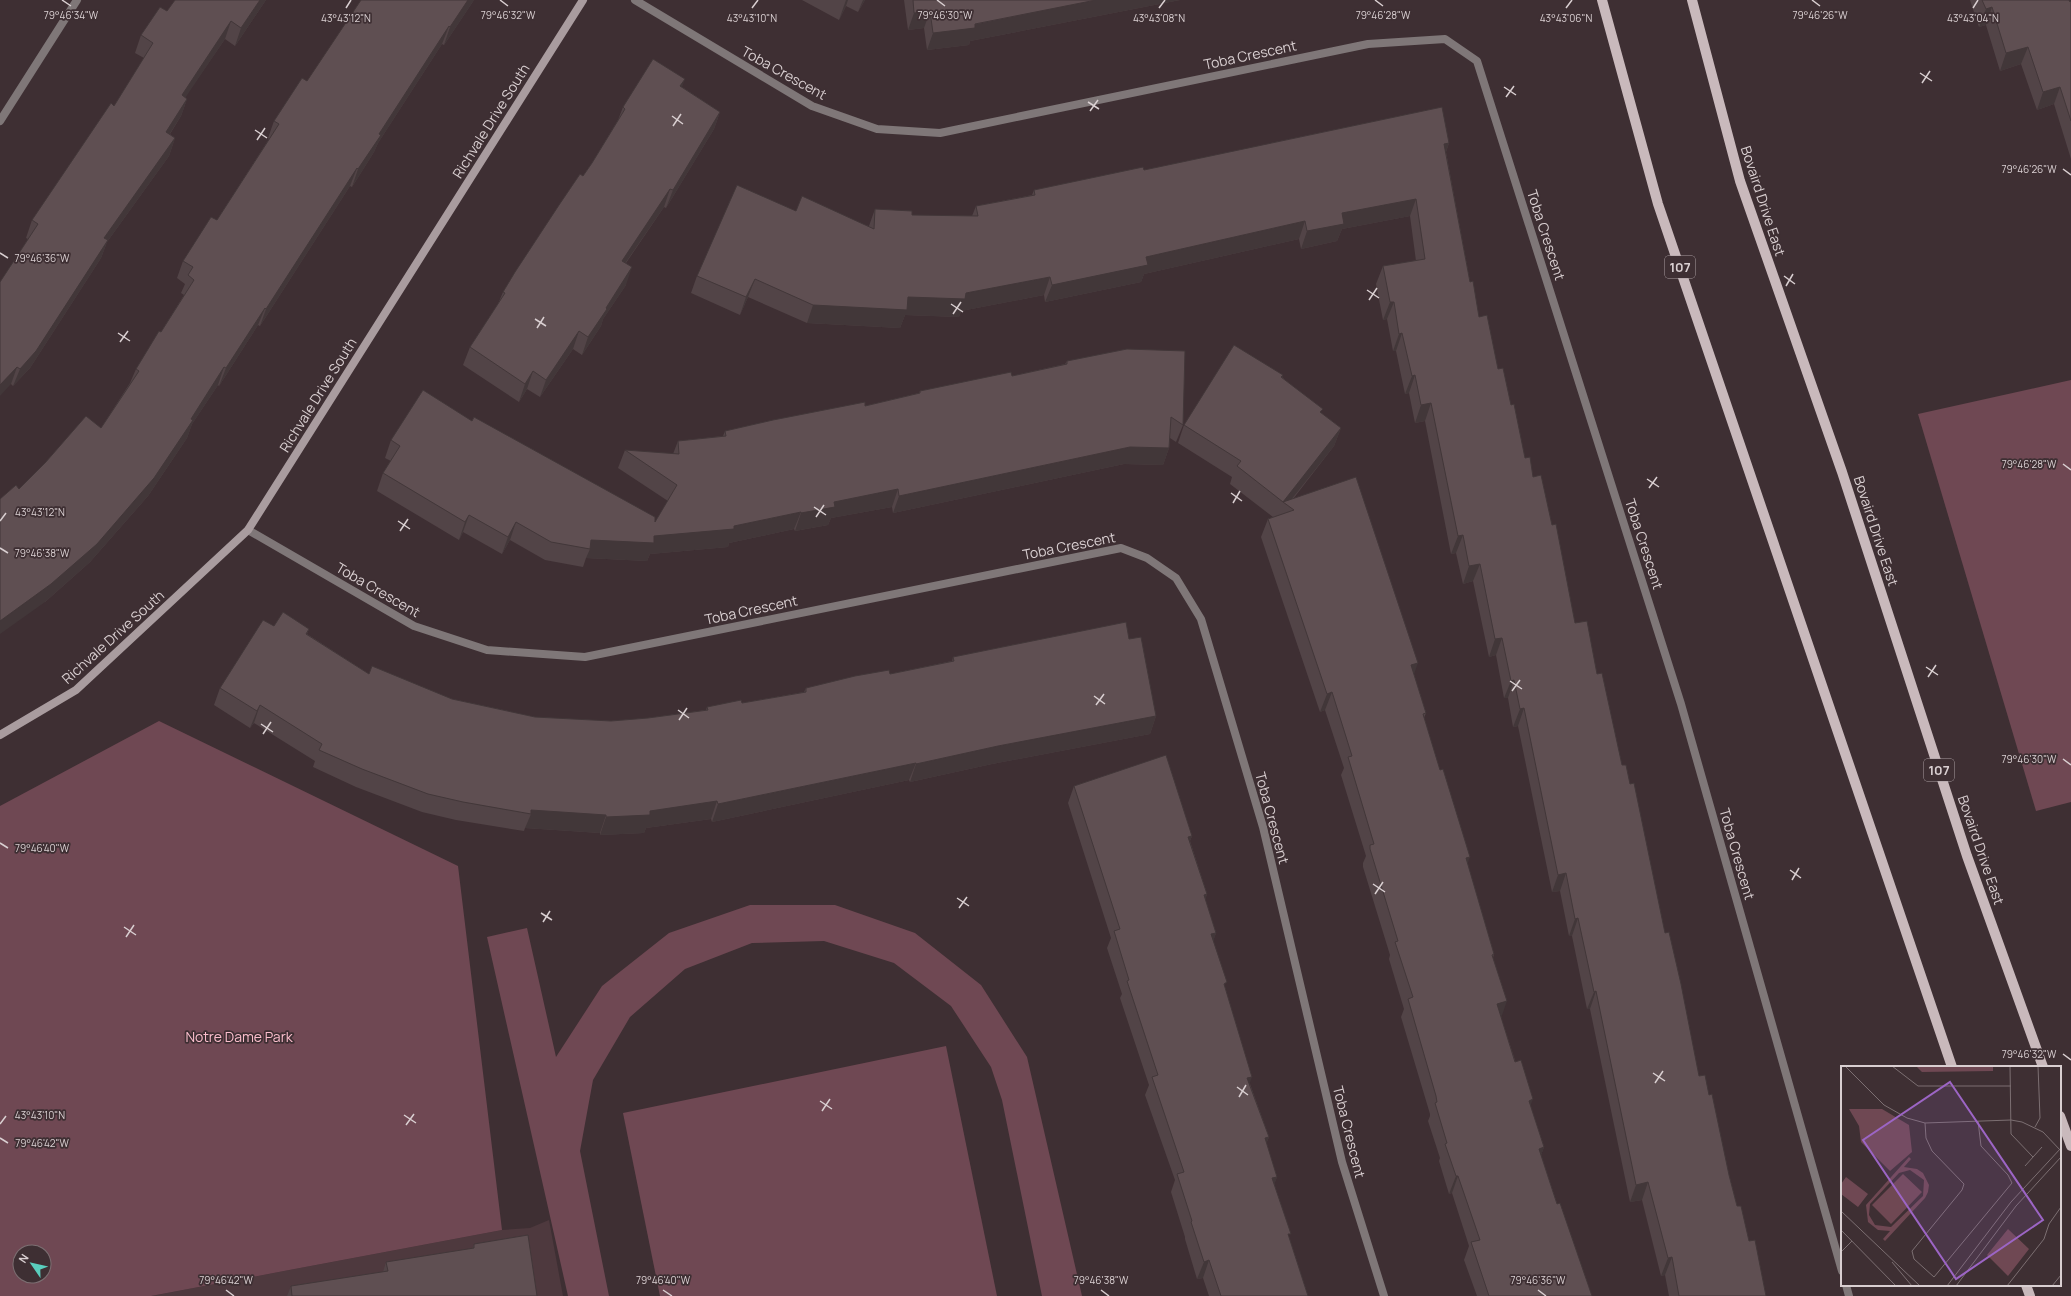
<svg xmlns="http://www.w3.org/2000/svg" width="2071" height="1296" viewBox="0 0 2071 1296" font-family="Manrope,sans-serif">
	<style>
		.built { fill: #4e393e }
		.green { fill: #6f4853; fill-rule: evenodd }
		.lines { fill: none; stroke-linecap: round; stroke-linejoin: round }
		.street { stroke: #7f7778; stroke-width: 8 }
		.secondary { stroke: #a99c9f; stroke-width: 8 }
		.primary { stroke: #c9b9bc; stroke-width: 10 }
		.wall { fill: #524447 }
		.shaded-wall { fill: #423739 }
		.building { fill: #5f4f52; stroke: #423739 }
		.ticks { fill: none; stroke: #d9cfd1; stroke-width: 1.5 }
		.labels { text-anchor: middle; stroke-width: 3.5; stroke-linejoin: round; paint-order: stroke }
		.shield { fill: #3e2f33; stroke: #aa9fa2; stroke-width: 1 }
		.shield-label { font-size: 13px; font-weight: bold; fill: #d9cfd1 }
		.street-label { font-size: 14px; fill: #d9cfd1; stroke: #3e2f33 }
		.park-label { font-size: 14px; fill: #fbbecd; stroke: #3e2f33 }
		.inset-road { fill: none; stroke: #7c6f72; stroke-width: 1 }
		.view { fill: #9c65c5; fill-opacity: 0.15; stroke: #9c65c5; stroke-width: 2 }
		.inset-edge { fill: none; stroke: #d9cfd1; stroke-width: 2 }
		.ticks-label { font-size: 10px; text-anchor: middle; fill: #d9cfd1; stroke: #3e2f33; stroke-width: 3.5; stroke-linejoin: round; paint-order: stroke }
	</style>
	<rect width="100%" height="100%" fill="#3e2f33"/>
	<polygon class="built" points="549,1220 563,1296 151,1296 502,1230 530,1228"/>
	<g class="green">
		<polygon points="2071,380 2071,802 2036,811 1918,414"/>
		<path d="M159,721L458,866L502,1230L151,1296H0V806ZM20,1252H44V1276H20Z"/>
		<polygon points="750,905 835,905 915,933 981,985 1027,1057 1082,1296 1042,1296 1002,1100 991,1067 951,1006 894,963 824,941 752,943 685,969 630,1017 593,1080 580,1151 609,1296 568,1296 487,937 527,928 556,1057 602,986 669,933"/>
		<polygon points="946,1046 997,1296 660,1296 623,1113"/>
	</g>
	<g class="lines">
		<g class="street">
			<polyline points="635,0 812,106 877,129 940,133 1368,44 1445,39 1477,61 1681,704 1842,1271"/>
			<polyline points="0,121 77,0"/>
			<polyline points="248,530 414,626 487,650 585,657 1121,548 1147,558 1176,578 1201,619 1263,827 1342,1162 1384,1296"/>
			<polyline points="1846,1285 1849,1296"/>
		</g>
		<polyline class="secondary" points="0,735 76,690 248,530 583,0"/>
		<g class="primary">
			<polyline points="1602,0 1658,204 1952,1067"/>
			<polyline points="1692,0 1740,181 1842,472 1967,856 2043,1067"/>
			<polyline points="2060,1116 2071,1146"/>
			<polyline points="2026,1285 2030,1296"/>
		</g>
	</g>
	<g class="wall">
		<polygon points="266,0 235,46 225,39 185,97 187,99 181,116 170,134 175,138 169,156 107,242 101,258 30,368 13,386 11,384 2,280 28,239 26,238 32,220 114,106 144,58 135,53 141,35 167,11"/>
		<polygon points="474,0 444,45 442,44 378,143 374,152 352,187 350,186 260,326 258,325 219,386 218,385 192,424 187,438 148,496 90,562 45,602 19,489 45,463 101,428 130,383 136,369 161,332 184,295 181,293 185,284 177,278 183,261 217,220 269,139 268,138 274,121 307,81"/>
		<polygon points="802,0 865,0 858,12 846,6 839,20"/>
		<polygon points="904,0 1180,0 970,41 969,45 927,50 924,28 908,30"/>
		<polygon points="1970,0 2069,0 2070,2 2071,1 2071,159 2054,104 2037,110 2021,64 2000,71 1986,25 1979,27"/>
		<polygon points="682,87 720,112 714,129 666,208 664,207 626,263 626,285 603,319 601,326 582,355 573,349 540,397 527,389 519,402 463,365 470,347 498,304 503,292 592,163 618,120 623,107"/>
		<polygon points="1449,143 1446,152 1470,282 1479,317 1511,405 1525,458 1533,477 1552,525 1575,623 1597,674 1622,765 1665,933 1699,1076 1709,1095 1729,1175 1737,1206 1749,1241 1766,1296 1669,1296 1665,1275 1661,1276 1642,1200 1630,1202 1590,1009 1587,1009 1572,936 1569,936 1560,891 1552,892 1518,726 1513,727 1508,698 1504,698 1496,655 1489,657 1473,581 1463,584 1456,553 1451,554 1425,421 1415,423 1409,393 1405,394 1396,351 1393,351 1387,319 1383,320 1376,284 1383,266 1416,261 1410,216 1342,229 1337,241 1301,249 1299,239 1144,274 1141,282 1045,302 1044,295 961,311 959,317 905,315 900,328 807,323 748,297 740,315 691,293 697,276 796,211 869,226 875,209 912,215 972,216 976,206 1032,195 1034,190 1144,170"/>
		<polygon points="1127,349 1183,425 1176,442 1170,438 1169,448 1163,465 1124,464 893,513 892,507 831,518 828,525 795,531 794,529 729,543 728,547 650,554 647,561 586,558 583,567 545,560 510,540 502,554 463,532 459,540 377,491 383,473 391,461 385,458 391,440 472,421 655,522 668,501 618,468 625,450 673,454 678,441 723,436 725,431 865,406 919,393 920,391 1012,376 1065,364 1067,361"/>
		<polygon points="1283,375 1282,377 1321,413 1341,428 1334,446 1293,499 1414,675 1426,713 1424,718 1494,954 1493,958 1501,1018 1544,1147 1541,1155 1557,1204 1592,1296 1477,1296 1464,1260 1469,1246 1452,1193 1449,1194 1439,1161 1440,1158 1428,1121 1430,1116 1430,1114 1401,1017 1404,1009 1389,959 1390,955 1363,867 1363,863 1366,856 1341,775 1344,768 1325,710 1320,712 1261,537 1268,519 1273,517 1230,484 1232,477 1178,443 1184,425"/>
		<polygon points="309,629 307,634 369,674 452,699 535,717 611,721 648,718 706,710 707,707 742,703 804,692 806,688 890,674 952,661 953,657 1129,639 1156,716 1150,734 992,764 910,782 909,780 712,822 711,819 646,828 644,833 600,835 600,833 525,828 524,831 456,820 422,812 356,787 313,767 315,761 254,723 250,728 214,705 220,688"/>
		<polygon points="1074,786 1192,836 1190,841 1207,894 1205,900 1216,933 1213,941 1250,1084 1269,1137 1266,1144 1277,1177 1274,1184 1289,1237 1308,1296 1209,1296 1203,1278 1197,1279 1185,1239 1185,1237 1171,1192 1175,1180 1145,1095 1149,1085 1120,998 1122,994 1107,948 1111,938 1068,803"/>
		<polygon points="474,1244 537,1296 287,1296 291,1286 383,1272 386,1262 472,1249"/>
	</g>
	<g class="shaded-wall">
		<polygon points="260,0 266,0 235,46 241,28"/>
		<polygon points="468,0 474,0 444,45 450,27"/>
		<polygon points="846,0 848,0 846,6 839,20"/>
		<polygon points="863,0 865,0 858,12"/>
		<polygon points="1096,0 1180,0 970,41 969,45 927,50 933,33"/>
		<polygon points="1992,7 1986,25 1979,27 1986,9"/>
		<polygon points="930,11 924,28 908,30 914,13"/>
		<polygon points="231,21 225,39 175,113 182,95"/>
		<polygon points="449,26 442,44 378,143 374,152 352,187 358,169 379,134"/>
		<polygon points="2028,47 2021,64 2000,71 2006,53"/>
		<polygon points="685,79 679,96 680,86"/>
		<polygon points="2060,87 2054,104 2037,110 2043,92"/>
		<polygon points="187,99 181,116 160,149 166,132"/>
		<polygon points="720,112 714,129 666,208 673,190"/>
		<polygon points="175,138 169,156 107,242 101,258 30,368 13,386 20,369 104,238"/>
		<polygon points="1449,143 1443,161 1444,144"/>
		<polygon points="357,168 350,186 260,326 266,309"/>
		<polygon points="670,189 664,207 615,278 622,261"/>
		<polygon points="1416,199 1410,216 1342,229 1337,241 1301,249 1307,231 1342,213"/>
		<polygon points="1305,221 1299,239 1144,274 1141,282 1045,302 1052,285 1146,257"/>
		<polygon points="632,267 626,285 603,319 601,326 582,355 588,337 606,308"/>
		<polygon points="1050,277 1044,295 961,311 959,317 905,315 900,328 807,323 813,305 908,297 966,293"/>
		<polygon points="755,279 748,297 740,315 746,297"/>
		<polygon points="1390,302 1394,302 1387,319 1383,320"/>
		<polygon points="265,308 258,325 219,386 226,368"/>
		<polygon points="579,331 573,349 540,397 546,380"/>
		<polygon points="1402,333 1396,351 1393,351 1399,334"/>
		<polygon points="17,367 11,384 0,396 0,385"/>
		<polygon points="224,367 218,385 192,424 187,438 148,496 90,562 45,602 0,634 0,621 191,419"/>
		<polygon points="533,371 527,389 519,402 525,384"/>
		<polygon points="1415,375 1409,393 1405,394 1412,376"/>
		<polygon points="1431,403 1425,421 1415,423 1421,405"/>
		<polygon points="1341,428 1334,446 1287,505 1283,502 1276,519 1283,502"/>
		<polygon points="1130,447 1169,448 1163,465 1124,464 893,513 899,496"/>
		<polygon points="898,489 892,507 831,518 828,525 795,531 801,513 834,502"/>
		<polygon points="801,512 794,529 729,543 728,547 650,554 647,561 586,558 590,549 591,540 654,536 734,526"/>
		<polygon points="469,515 463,532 459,540 465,522"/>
		<polygon points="516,522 510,540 502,554 508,537"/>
		<polygon points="1463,535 1456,553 1451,554 1458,536"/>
		<polygon points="1480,564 1473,581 1463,584 1469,566"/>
		<polygon points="1502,638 1496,655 1489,657 1495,639"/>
		<polygon points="1418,663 1412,680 1411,665"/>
		<polygon points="1514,680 1508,698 1504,698 1511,681"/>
		<polygon points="1332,692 1325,710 1320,712 1327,694"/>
		<polygon points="260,705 254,723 250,728 257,711"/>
		<polygon points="1524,708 1518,726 1513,727 1520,709"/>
		<polygon points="1156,716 1150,734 992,764 910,782 916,764 998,746"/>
		<polygon points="916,763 909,780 712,822 718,804"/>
		<polygon points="717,801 711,819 646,828 644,833 600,835 606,817"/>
		<polygon points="531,810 606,815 600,833 525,828 531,814"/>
		<polygon points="1192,836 1185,853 1188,837"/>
		<polygon points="1470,857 1464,874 1466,858"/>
		<polygon points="1566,873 1560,891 1552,892 1558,875"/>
		<polygon points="1207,894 1201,912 1204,895"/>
		<polygon points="1578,918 1572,936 1569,936 1575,919"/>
		<polygon points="1216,933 1210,951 1211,934"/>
		<polygon points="1596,991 1590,1009 1587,1009 1594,992"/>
		<polygon points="1507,1001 1501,1018 1497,1004"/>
		<polygon points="1252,1077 1246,1094 1247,1078"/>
		<polygon points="1533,1099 1526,1117 1529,1101"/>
		<polygon points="1269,1137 1262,1154 1265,1138"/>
		<polygon points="1544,1147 1538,1164 1539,1149"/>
		<polygon points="1456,1176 1458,1176 1452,1193 1449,1194"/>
		<polygon points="1277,1177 1271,1194 1272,1178"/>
		<polygon points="1648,1182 1642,1200 1630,1202 1636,1185"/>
		<polygon points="1672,1257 1665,1275 1661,1276 1668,1258"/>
		<polygon points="1209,1260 1203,1278 1197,1279 1204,1262"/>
	</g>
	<g class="building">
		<polygon points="175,0 260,0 241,28 231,21 182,95 187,99 166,132 175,138 104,238 108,240 36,351 20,369 17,367 0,385 0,282 38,224 32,220 111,103 114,106 153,43 141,35 160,7 167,11"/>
		<polygon points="361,0 468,0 450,27 449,26 379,134 381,135 358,169 357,168 266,309 265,308 226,368 224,367 191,419 193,420 154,478 97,544 51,584 0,621 0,499 16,485 19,489 45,463 86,416 101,428 139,371 136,369 159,331 161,332 194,280 188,275 193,267 183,261 211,217 217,220 279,124 274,121 302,78 307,81"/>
		<polygon points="913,0 1096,0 975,24 975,28 933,33 930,11 914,13"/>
		<polygon points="1982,0 2069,0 2070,2 2071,1 2071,121 2060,87 2043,92 2028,47 2006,53 1992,7 1986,9"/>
		<polygon points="653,59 685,79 680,86 720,112 673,190 670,189 622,261 632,267 606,308 607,309 588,337 579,331 546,380 533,371 525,384 470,347 505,293 503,292 515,272 559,205 580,174 583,176 592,163 625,109 623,107"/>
		<polygon points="1442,107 1449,143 1444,144 1470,282 1473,281 1479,317 1487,315 1498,369 1503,368 1511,405 1514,404 1525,458 1530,457 1533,477 1541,475 1552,525 1556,524 1575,623 1587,621 1597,674 1602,673 1622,765 1626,765 1630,784 1634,783 1665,933 1669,932 1681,984 1699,1076 1705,1075 1709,1095 1712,1094 1729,1175 1737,1206 1741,1206 1749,1241 1755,1240 1766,1296 1679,1296 1672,1257 1668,1258 1648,1182 1636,1185 1596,991 1594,992 1578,918 1575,919 1566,873 1558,875 1524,708 1520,709 1514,680 1511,681 1502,638 1495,639 1480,564 1469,566 1463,535 1458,536 1431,403 1421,405 1415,375 1412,376 1402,333 1399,334 1394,302 1390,302 1383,266 1425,259 1416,199 1342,213 1344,224 1307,231 1305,221 1146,257 1148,265 1052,285 1050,277 966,293 965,299 908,297 907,310 813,305 755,279 746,297 697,276 737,185 796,211 802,196 874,229 875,209 912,211 912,215 978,216 976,206 1035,195 1034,190 1143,167 1144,170"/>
		<polygon points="1234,345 1283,375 1281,377 1323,409 1320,412 1341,428 1283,502 1237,466 1241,461 1184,425"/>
		<polygon points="1127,349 1185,351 1183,425 1171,417 1169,448 1130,447 899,496 898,489 834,502 835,507 801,513 801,512 734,526 734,529 654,536 654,543 591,540 590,549 551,542 516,522 508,537 469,515 465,522 383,473 400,446 391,440 423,390 472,421 474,417 655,517 655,522 677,485 625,450 679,454 678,441 726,436 725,431 773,420 865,402 865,406 920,393 920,391 1011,372 1012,376 1067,364 1067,361"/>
		<polygon points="1356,477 1418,663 1411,665 1426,713 1423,714 1440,770 1443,769 1470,857 1466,858 1494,954 1492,955 1507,1001 1497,1004 1515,1062 1521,1060 1533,1099 1529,1101 1544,1147 1539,1149 1557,1204 1560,1203 1592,1296 1489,1296 1471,1242 1480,1240 1458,1176 1456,1176 1445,1144 1447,1143 1435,1103 1437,1102 1436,1096 1408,999 1413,997 1395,942 1398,941 1370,849 1370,845 1374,844 1348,757 1352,756 1332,692 1327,694 1268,519 1294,510 1283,502"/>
		<polygon points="283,612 309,629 306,634 369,674 372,666 452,699 535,717 611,721 648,718 708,710 707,707 741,700 742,703 806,692 806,688 855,676 889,670 890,674 954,661 953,657 1126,622 1129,639 1141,637 1156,716 998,746 916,764 916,763 718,804 717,801 650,811 650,815 606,817 606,815 531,810 531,814 463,802 428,794 362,769 319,750 322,744 260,705 257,711 220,688 263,620 274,626"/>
		<polygon points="1166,755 1192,836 1188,837 1207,894 1204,895 1216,933 1211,934 1227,982 1224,984 1252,1077 1247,1078 1269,1137 1265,1138 1277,1177 1272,1178 1291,1234 1288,1234 1308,1296 1221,1296 1209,1260 1204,1262 1191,1222 1192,1221 1177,1174 1184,1172 1152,1077 1158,1075 1127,981 1129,980 1114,931 1120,929 1074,786"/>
		<polygon points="528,1235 537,1296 292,1296 291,1286 388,1271 386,1262 474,1248 474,1244"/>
	</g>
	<path class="ticks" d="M62,0L71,6M500,0L508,6M937,0L945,6M1375,0L1383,6M1812,0L1820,6M346,8L351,0M752,8L758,0M1159,8L1165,0M1566,8L1572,0M1973,8L1978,0M1920,73L1932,81M1922,83L1930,71M1504,87L1516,95M1506,97L1514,86M1088,102L1099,109M1090,111L1098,100M672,116L683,124M673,126L681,114M255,130L267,138M257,140L265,128M2063,169L2071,175M0,253L8,258M1784,276L1795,284M1786,286L1793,274M1367,290L1379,298M1369,300L1377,288M951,304L963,312M953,314L961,302M535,319L546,326M537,328L544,317M118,333L130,341M120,342L128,331M2063,464L2071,470M1647,479L1659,487M1649,488L1657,477M1231,493L1242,501M1233,503L1240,491M814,507L826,515M816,517L824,505M0,521L6,513M398,521L410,529M400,531L408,519M0,548L8,553M1926,667L1938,675M1928,677L1936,665M1510,681L1522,689M1512,691L1520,680M1094,696L1105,704M1096,705L1104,694M678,710L689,718M679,720L687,708M261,724L273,732M263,734L271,722M2063,759L2071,765M0,843L8,848M1790,870L1801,878M1792,880L1799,868M1373,884L1385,892M1375,894L1383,882M957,898L969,906M959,908L967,897M541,913L552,920M543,922L550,911M124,927L136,935M126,937L134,925M2063,1054L2071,1060M1653,1073L1665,1081M1655,1083L1663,1071M1237,1087L1248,1095M1239,1097L1246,1085M820,1101L832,1109M822,1111L830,1099M404,1115L416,1123M0,1124L6,1116M406,1125L414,1114M0,1138L8,1143M226,1290L234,1296M663,1290L672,1296M1101,1290L1109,1296M1538,1290L1546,1296"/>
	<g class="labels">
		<g class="shield">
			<rect x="1665" y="256" width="30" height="22" rx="3"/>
			<rect x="1924" y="759" width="30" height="22" rx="3"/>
		</g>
		<g class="shield-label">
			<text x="1680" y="272">107</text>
			<text x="1939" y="775">107</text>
		</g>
		<g class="street-label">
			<text transform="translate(1250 55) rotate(-12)" y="5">Toba Crescent</text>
			<text transform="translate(784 73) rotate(29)" y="5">Toba Crescent</text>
			<text transform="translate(491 121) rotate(-58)" y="5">Richvale Drive South</text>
			<text transform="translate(1763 201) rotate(72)" y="5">Bovaird Drive East</text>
			<text transform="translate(1546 235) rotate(72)" y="5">Toba Crescent</text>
			<text transform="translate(318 395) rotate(-58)" y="5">Richvale Drive South</text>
			<text transform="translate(1876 531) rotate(72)" y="5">Bovaird Drive East</text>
			<text transform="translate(1644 544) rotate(72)" y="5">Toba Crescent</text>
			<text transform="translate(1069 546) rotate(-11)" y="5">Toba Crescent</text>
			<text transform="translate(378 590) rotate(30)" y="5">Toba Crescent</text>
			<text transform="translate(751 610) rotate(-12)" y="5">Toba Crescent</text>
			<text transform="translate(113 637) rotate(-42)" y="5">Richvale Drive South</text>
			<text transform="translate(1272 818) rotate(75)" y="5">Toba Crescent</text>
			<text transform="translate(1981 850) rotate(71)" y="5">Bovaird Drive East</text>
			<text transform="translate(1737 854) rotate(74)" y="5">Toba Crescent</text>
			<text transform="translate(1349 1132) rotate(76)" y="5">Toba Crescent</text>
		</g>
		<g class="park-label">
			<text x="239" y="1042">Notre Dame Park</text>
		</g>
	</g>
	<g transform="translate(1841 1066)">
		<rect width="220" height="220" fill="#3e2f33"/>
		<path d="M75,0H152V5L81,6ZM8,43H41L68,59L71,86L49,105L20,76L18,60ZM68,91L70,93L63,101L76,103L82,107L88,119L87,126L84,132L44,175L42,173L49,165L37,164L27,156L25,139ZM69,104L83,114L82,130L50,161L34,159L28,149L29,138L58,107ZM62,108L81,126L50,158L31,139ZM5,111L27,128L17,141L0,128V118ZM167,163L188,183L167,210L146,189Z" fill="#6f4853" fill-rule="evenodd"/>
		<path class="inset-road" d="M4,0L43,39L66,52L84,57L170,54L181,56L202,66L220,85M51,0L77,20H170M169,0L170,68L192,91M84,57L85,72L91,85L123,118L121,124L71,185L73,193L93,211L171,117L167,109L140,80L137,55M194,61L199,52L197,0M184,100L201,81M0,145L79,220M0,164L55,220M0,186L11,175M51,196L71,220M106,220L170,136L220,82M115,220L175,140L220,91M166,220L203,173L208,158L220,141M211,220L220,209"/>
		<path class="view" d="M109,16L202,154L115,213L22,74Z"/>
		<rect width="220" height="220" class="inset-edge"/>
	</g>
	<g class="ticks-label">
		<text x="1820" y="19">79°46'26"W</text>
		<text x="71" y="19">79°46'34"W</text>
		<text x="508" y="19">79°46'32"W</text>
		<text x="945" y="19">79°46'30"W</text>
		<text x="1383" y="19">79°46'28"W</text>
		<text x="346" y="22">43°43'12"N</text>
		<text x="1159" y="22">43°43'08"N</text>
		<text x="1566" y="22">43°43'06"N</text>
		<text x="1973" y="22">43°43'04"N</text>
		<text x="752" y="22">43°43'10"N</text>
		<text x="2029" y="173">79°46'26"W</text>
		<text x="42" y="262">79°46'36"W</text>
		<text x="2029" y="468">79°46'28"W</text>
		<text x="40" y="516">43°43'12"N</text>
		<text x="42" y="557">79°46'38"W</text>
		<text x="2029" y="763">79°46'30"W</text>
		<text x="42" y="852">79°46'40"W</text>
		<text x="2029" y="1058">79°46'32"W</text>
		<text x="40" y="1119">43°43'10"N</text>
		<text x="42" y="1147">79°46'42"W</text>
		<text x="226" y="1284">79°46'42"W</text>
		<text x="663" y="1284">79°46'40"W</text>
		<text x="1101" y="1284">79°46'38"W</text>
		<text x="1538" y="1284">79°46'36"W</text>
	</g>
	<g transform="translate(32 1264) rotate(304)"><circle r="19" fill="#3e2f33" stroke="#7c6f72"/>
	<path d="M0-3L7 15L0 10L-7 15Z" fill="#5acebd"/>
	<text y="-6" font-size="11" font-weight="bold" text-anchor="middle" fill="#d9cfd1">N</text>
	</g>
</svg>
